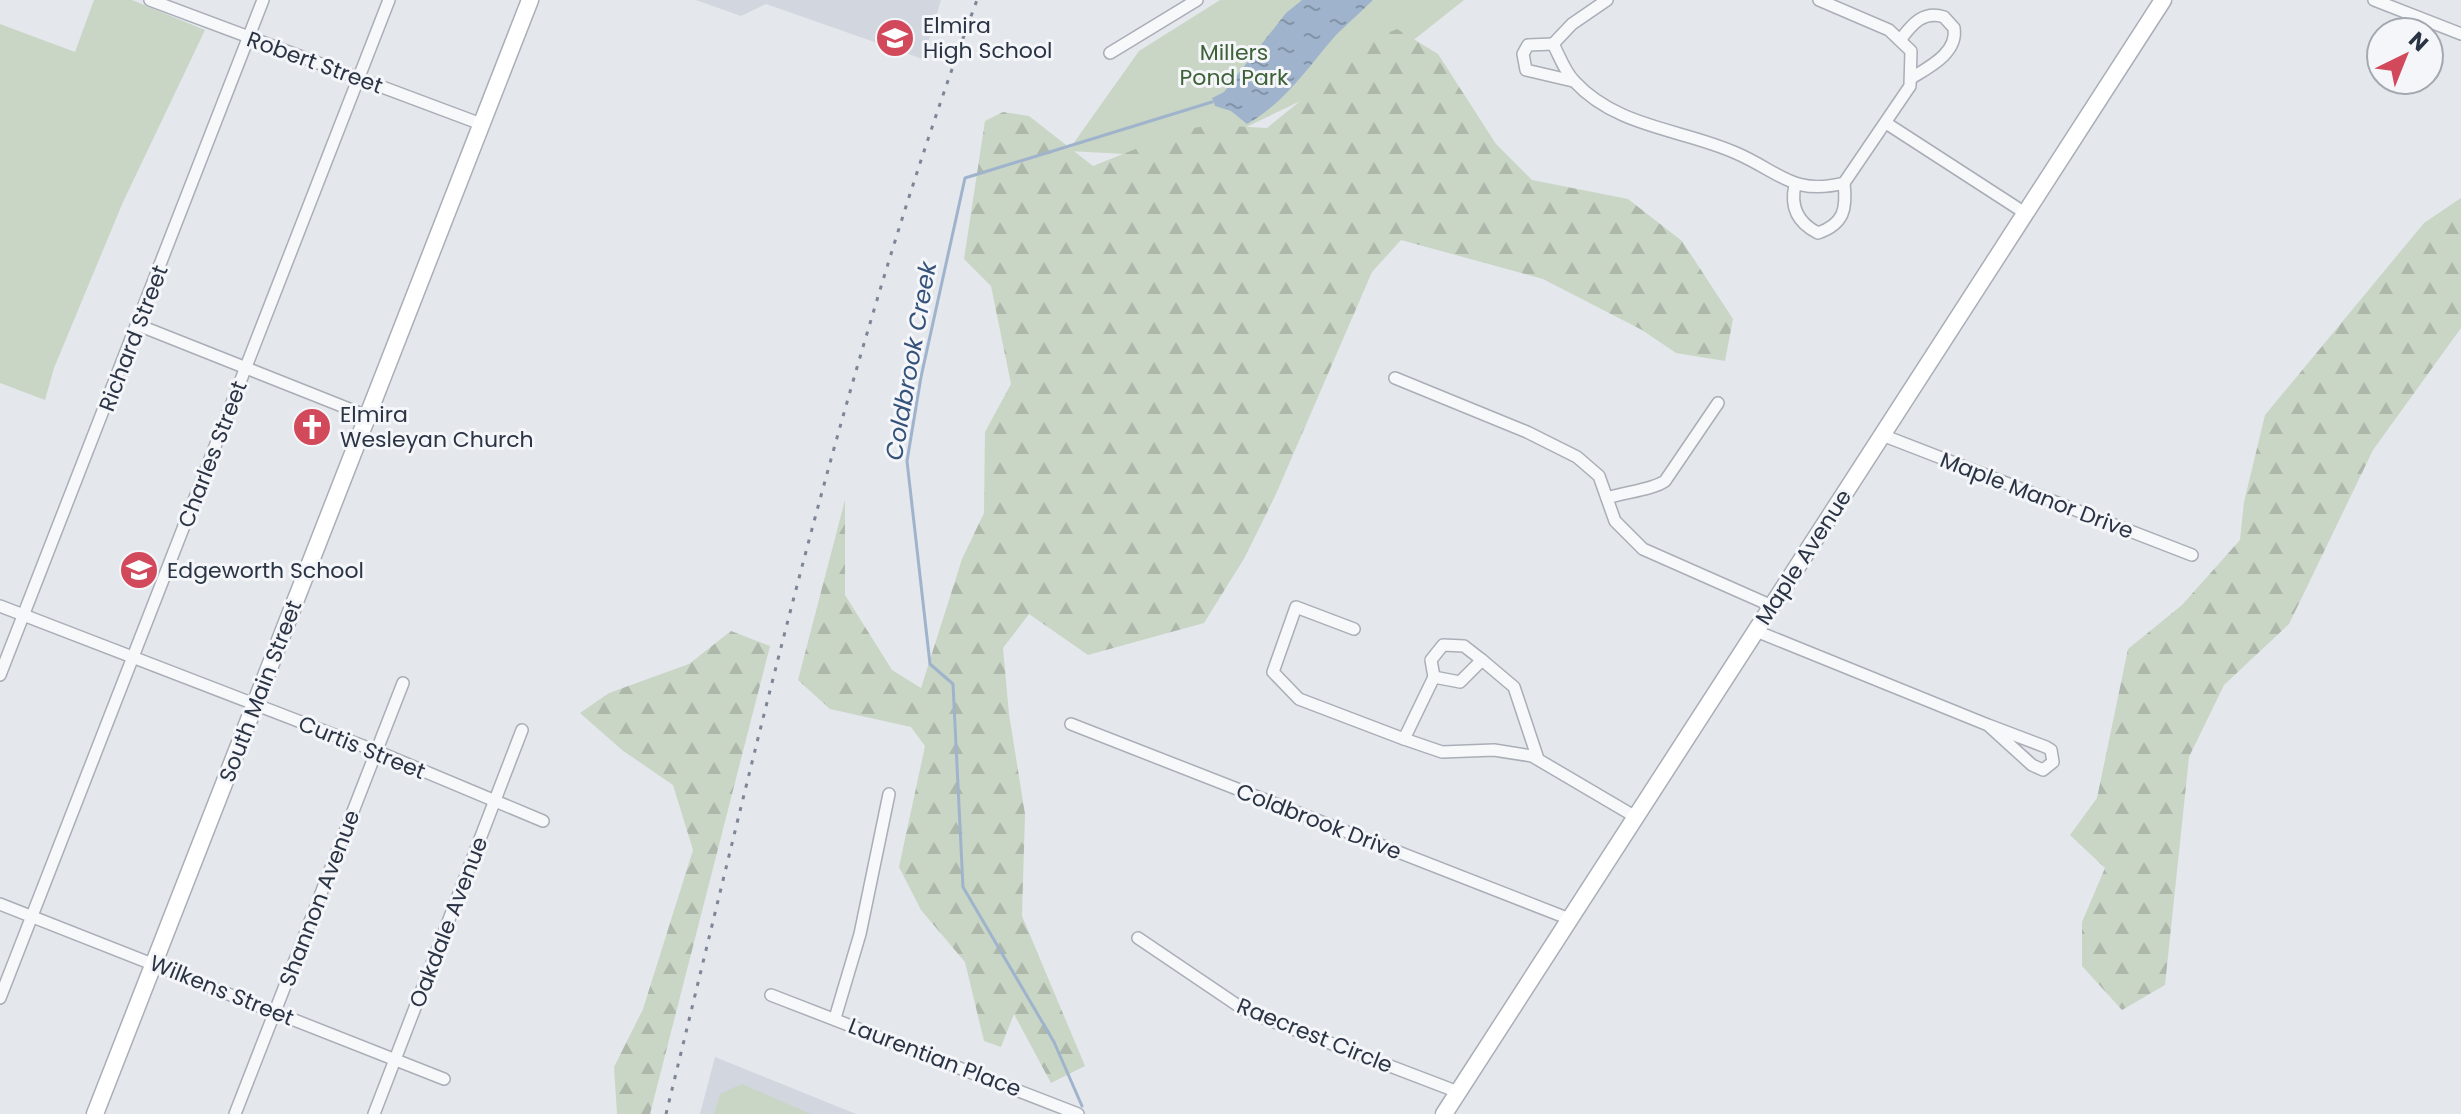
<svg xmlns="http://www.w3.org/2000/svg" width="2461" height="1114" viewBox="0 0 2461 1114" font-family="Poppins,sans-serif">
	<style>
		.built { fill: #d2d6de }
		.green { fill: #c9d6c5 }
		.forest { fill: url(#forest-firs) }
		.water { fill: url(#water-ripples) }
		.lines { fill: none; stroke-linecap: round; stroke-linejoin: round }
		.stream { stroke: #9fb4cc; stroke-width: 3 }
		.street-casing { stroke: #a9aeb7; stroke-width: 14 }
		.secondary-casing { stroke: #a9aeb7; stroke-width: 19 }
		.street { stroke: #f7f8fa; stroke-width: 11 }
		.secondary { stroke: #fff; stroke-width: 16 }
		.rail { stroke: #7d8696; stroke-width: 3; stroke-dasharray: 4 8; stroke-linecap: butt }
		.labels { text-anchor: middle; stroke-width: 6; stroke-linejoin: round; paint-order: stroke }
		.poi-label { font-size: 22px; fill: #2b3445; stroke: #f4f6f9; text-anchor: start }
		.park-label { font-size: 22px; fill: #3f6138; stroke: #f4f6f9 }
		.street-label { font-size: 22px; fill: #2b3445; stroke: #f4f6f9 }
		.water-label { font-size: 24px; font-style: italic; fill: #34527a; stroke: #f4f6f9 }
	</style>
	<defs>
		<pattern id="forest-firs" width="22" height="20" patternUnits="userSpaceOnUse" patternTransform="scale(2)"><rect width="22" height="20" fill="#c9d6c5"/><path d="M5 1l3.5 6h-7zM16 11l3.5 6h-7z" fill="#adb8ab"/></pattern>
		<pattern id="water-ripples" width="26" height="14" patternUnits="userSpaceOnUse" patternTransform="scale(2)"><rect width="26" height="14" fill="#9fb4cc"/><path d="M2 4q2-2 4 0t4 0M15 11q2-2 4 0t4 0" fill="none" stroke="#8293a7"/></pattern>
	</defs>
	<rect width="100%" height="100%" fill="#e4e7ec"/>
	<g class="built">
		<polygon points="696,0 941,0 923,59 766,4 741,16"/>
		<polygon points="715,1057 856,1114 700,1114"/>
	</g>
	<g class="green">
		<polygon points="94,0 132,0 205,30 123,202 54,368 45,400 0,383 0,24 75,52"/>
		<polygon points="1220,0 1464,0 1391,58 1183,157 1068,151 1139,51"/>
		<polygon points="742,1084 811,1114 714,1114 720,1094"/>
	</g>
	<g class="forest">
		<polygon points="1397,29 1438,54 1496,144 1532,180 1628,199 1682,241 1733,319 1725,361 1676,353 1642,330 1543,279 1401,240 1372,272 1276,494 1245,557 1204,623 1088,655 1029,614 1003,648 1009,714 1025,814 1022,916 1085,1066 1051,1083 1014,1014 1001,1047 984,1041 965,962 921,910 899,867 925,746 911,727 830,709 798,680 845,500 845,595 892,670 921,688 962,559 984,513 985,432 1011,384 991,286 964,259 985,121 1003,112 1029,116 1093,166 1183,130 1210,125 1267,128 1380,36"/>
		<polygon points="2461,198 2461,328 2373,450 2289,624 2224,685 2189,757 2165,985 2122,1010 2082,966 2082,922 2105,868 2070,835 2097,798 2128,649 2182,605 2240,540 2244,502 2265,415 2424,223"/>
		<polygon points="731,631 770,646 650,1114 617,1114 614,1067 643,1009 693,850 673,785 622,750 580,713 609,693 689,664"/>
	</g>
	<path class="water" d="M1302,0H1373C1361,12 1348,23 1336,35C1308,67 1285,103 1247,124L1231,111L1215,106L1212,98L1224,92L1286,13Z"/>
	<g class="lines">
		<polyline class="stream" points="1082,1106 1054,1042 963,887 953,684 930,664 907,461 921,377 965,178 1212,102"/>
		<defs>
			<g id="street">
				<polyline points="150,0 481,124"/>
				<path d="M1607,0L1572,24L1553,44C1559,55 1565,72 1574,81C1617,128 1683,129 1736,153C1780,172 1793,196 1844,183L1910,86L1911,51L1889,30L1819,0"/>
				<polyline points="2374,0 2461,34"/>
				<path d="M1901,39C1912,24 1924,10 1944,17L1954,28C1958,52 1931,66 1913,77"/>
				<polyline points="1553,44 1528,45 1523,54 1526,70 1573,81"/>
				<polyline points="1110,53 1197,0"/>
				<polyline points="1886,123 2025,213"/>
				<path d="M1795,185C1790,207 1798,223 1818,233C1844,224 1847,209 1844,183"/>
				<polyline points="138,325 367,416"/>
				<polyline points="1395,378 1527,432 1577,457 1599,476 1615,521 1643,549 1772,606"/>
				<polyline points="1882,435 2192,555"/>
				<path d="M1607,498C1625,492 1652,490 1665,481L1718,403"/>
				<polyline points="0,606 376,751 543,821"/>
				<polyline points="1354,629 1296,607 1273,672 1299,699 1404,739"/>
				<polyline points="1756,631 1988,725 2032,765 2043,770 2053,762 2051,750 2046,747 1988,725"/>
				<polyline points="0,675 263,0"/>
				<polyline points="1434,677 1431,660 1443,645 1464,646 1482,660"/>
				<polyline points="1071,724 1567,918"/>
				<polyline points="1538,759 1514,687 1482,660 1460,682 1434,677 1404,739 1442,752 1494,750 1532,756 1634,816"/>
				<polyline points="0,904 444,1079"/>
				<polyline points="1138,938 1246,1011 1458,1092"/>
				<polyline points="771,995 1078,1114"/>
				<polyline points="0,998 389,0"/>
				<polyline points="835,1018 860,934 889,794"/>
				<polyline points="235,1114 403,683"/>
				<polyline points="374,1114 522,730"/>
			</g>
			<g id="secondary">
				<polyline points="95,1114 530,0"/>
				<polyline points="1444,1114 2163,0"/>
			</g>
		</defs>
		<use href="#street" class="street-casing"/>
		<use href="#secondary" class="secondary-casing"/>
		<use href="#street" class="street"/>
		<use href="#secondary" class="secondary"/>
		<path class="rail" d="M666,1114C758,740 843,362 977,0"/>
	</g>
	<defs>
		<symbol id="school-disc" viewBox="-11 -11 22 22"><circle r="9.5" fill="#d1495b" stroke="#f4f6f9"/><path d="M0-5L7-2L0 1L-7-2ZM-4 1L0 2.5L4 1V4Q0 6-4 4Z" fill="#fff"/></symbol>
		<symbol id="church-disc" viewBox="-11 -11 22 22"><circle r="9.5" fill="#d1495b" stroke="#f4f6f9"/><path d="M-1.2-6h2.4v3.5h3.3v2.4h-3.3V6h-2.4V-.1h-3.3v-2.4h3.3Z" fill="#fff"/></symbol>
	</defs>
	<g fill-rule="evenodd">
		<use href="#school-disc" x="873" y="16" width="44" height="44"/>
		<use href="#church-disc" x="290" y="405" width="44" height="44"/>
		<use href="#school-disc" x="117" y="548" width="44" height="44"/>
	</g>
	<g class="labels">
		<g class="poi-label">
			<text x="923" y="33">Elmira<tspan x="923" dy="25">High School</tspan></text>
			<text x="340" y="422">Elmira<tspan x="340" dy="25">Wesleyan Church</tspan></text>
			<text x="167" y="578">Edgeworth School</text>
		</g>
		<g class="park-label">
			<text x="1234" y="60">Millers<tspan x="1234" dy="25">Pond Park</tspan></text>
		</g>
		<g class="street-label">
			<text transform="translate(315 62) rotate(20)" y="8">Robert Street</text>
			<text transform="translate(133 338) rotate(-69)" y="8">Richard Street</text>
			<text transform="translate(212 454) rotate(-69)" y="8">Charles Street</text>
			<text transform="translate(2037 495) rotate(21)" y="8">Maple Manor Drive</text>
			<text transform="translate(1803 557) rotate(-57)" y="8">Maple Avenue</text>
			<text transform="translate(260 691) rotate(-69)" y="8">South Main Street</text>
			<text transform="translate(362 747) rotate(22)" y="8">Curtis Street</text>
			<text transform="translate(1319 821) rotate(21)" y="8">Coldbrook Drive</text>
			<text transform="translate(319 898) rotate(-69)" y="8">Shannon Avenue</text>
			<text transform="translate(448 922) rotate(-69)" y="8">Oakdale Avenue</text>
			<text transform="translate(222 990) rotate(22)" y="8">Wilkens Street</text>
			<text transform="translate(1315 1035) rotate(22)" y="8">Raecrest Circle</text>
			<text transform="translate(935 1057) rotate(21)" y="8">Laurentian Place</text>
		</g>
		<g class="water-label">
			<text transform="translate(911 361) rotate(-80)" y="8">Coldbrook Creek</text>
		</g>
	</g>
	<g transform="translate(2405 56) rotate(43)"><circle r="38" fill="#f4f6f9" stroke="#a4a8b1" stroke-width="2"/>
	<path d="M0-6L14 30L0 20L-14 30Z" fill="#d1495b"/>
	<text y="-12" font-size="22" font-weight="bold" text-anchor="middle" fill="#2b3445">N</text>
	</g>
</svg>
